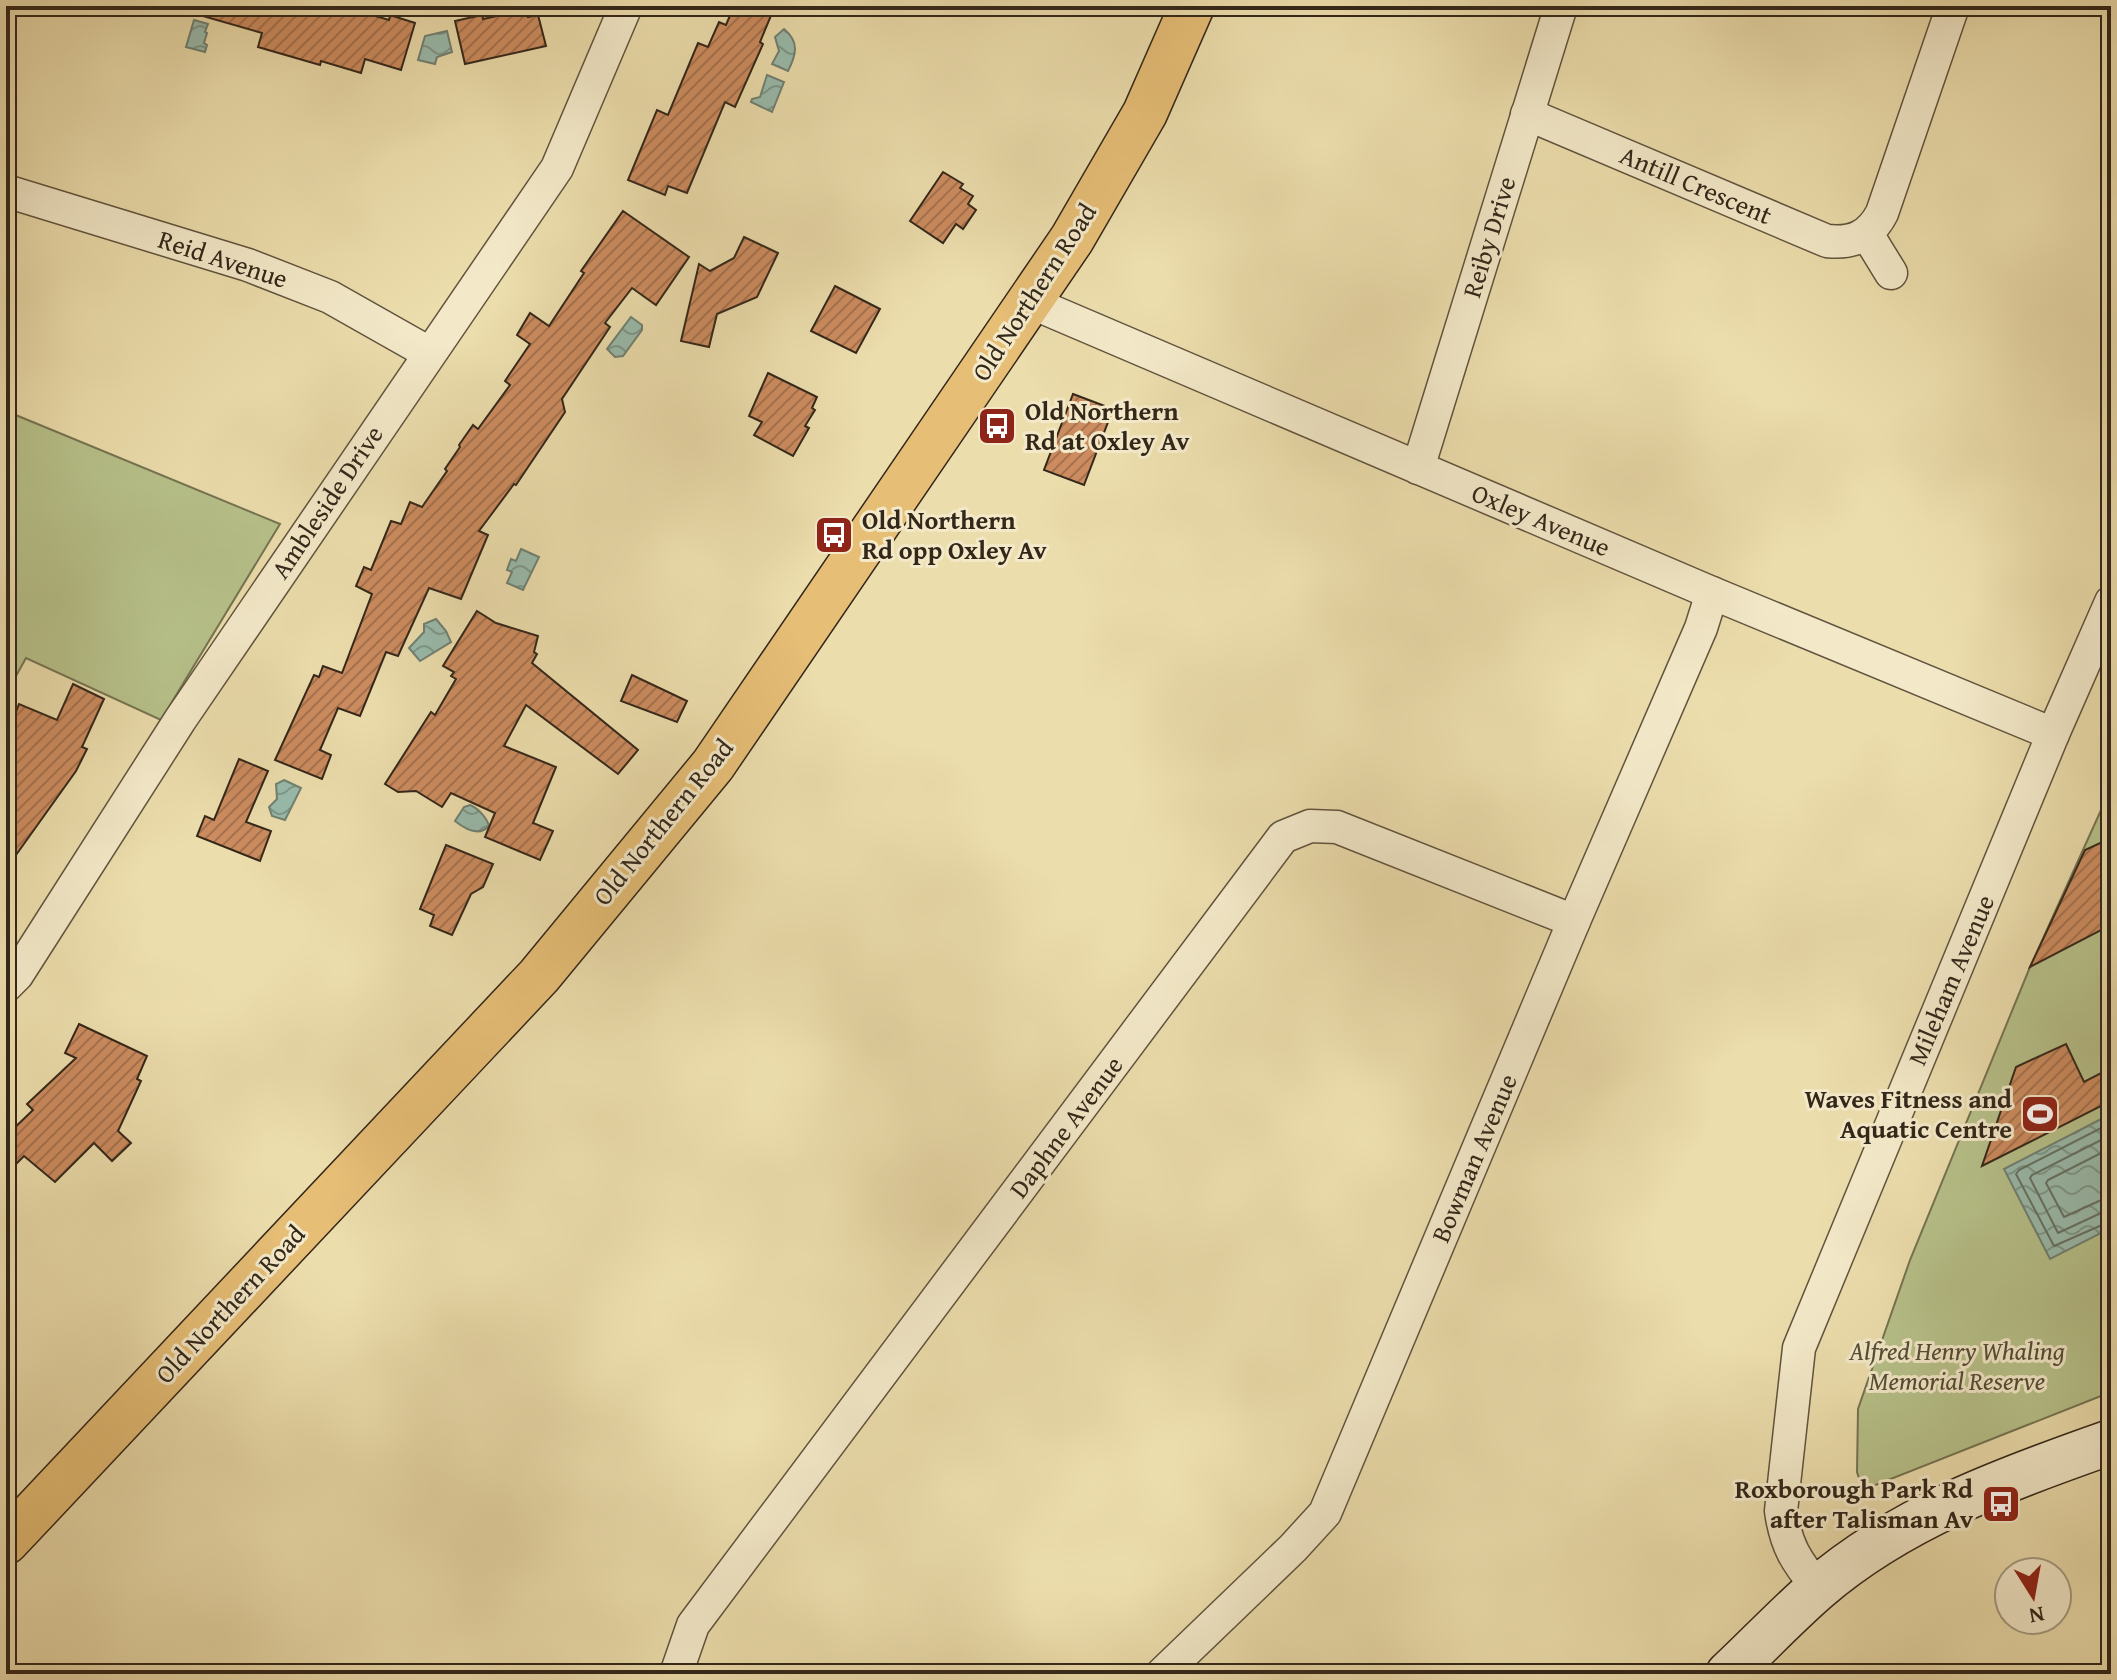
<svg xmlns="http://www.w3.org/2000/svg" width="2117" height="1680" viewBox="0 0 2117 1680" font-family="'Gentium Book Plus',serif">
	<style>
		.green { fill: #b7c18a; stroke: #757452; stroke-width: 2 }
		.water { fill: url(#water-waves); stroke: #708072; stroke-width: 2 }
		.lines { fill: none; stroke-linecap: round; stroke-linejoin: round }
		.shore { stroke: #667163; stroke-width: 2 }
		.building { fill: url(#building-hatch); stroke: #33271a; stroke-width: 2 }
		.street-casing { stroke: #61543e; stroke-width: 35 }
		.secondary-casing { stroke: #33271a; stroke-width: 47 }
		.primary-casing { stroke: #33271a; stroke-width: 47 }
		.street { stroke: #f3e9c9; stroke-width: 32 }
		.secondary { stroke: #f3e9c9; stroke-width: 44 }
		.primary { stroke: #e6be76; stroke-width: 44 }
		.labels { text-anchor: middle; stroke-width: 6; stroke-linejoin: round; paint-order: stroke }
		.street-label { font-size: 26px; fill: #33271a; stroke: #f3e9c9 }
		.poi-label { font-size: 26px; font-weight: bold; fill: #33271a; stroke: #f3e9c9; text-anchor: start }
		.park-label { font-size: 26px; font-style: italic; fill: #544e36; stroke: #f3e9c9 }
	</style>
	<defs>
		<pattern id="water-waves" width="16" height="10" patternUnits="userSpaceOnUse" patternTransform="scale(2)"><rect width="16" height="10" fill="#99bbac"/><path d="M0 5q4-4 8 0t8 0" fill="none" stroke="#7d988b"/></pattern>
		<pattern id="building-hatch" width="6" height="6" patternUnits="userSpaceOnUse" patternTransform="scale(2)"><rect width="6" height="6" fill="#cc8c5f"/><path d="M-1 1l2-2M0 6l6-6M5 7l2-2" fill="none" stroke="#a6724e"/></pattern>
	</defs>
	<rect width="100%" height="100%" fill="#ecddac"/>
	<filter id="stains"><feTurbulence type="fractalNoise" baseFrequency=".0025" numOctaves="4"/><feColorMatrix values="0 0 0 0 .2 0 0 0 0 .09 0 0 0 0 .02 0 0 0 .5 -.17"/></filter>
	<radialGradient id="worn" r=".72"><stop offset=".6" stop-color="#630" stop-opacity="0"/><stop offset="1" stop-color="#630" stop-opacity=".3"/></radialGradient>
	<g class="green">
		<polygon points="6,411 280,524 161,720 26,658 6,694"/>
		<polygon points="2111,788 2111,1392 1863,1490 1857,1472 1858,1409 1910,1260 2030,967"/>
	</g>
	<g class="water">
		<polygon points="194,20 208,24 205,32 207,33 204,43 207,45 205,52 186,47"/>
		<path d="M784,29C800,42 796,55 788,71L772,64L779,51L775,37Z"/>
		<polygon points="447,31 452,52 437,57 435,64 418,60 425,36"/>
		<polygon points="767,75 784,82 772,112 751,102 752,99 760,97"/>
		<polygon points="631,317 642,325 642,330 623,356 615,357 607,349"/>
		<polygon points="521,549 539,557 523,590 507,583 512,572 507,570 511,559 516,561"/>
		<polygon points="436,619 446,631 451,642 420,661 409,648 424,632 424,624"/>
		<polygon points="284,780 301,788 285,820 272,816 269,807 277,799 276,784"/>
		<path d="M470,805C478,808 487,818 489,826C479,837 465,829 455,821L464,807Z"/>
		<polygon points="2111,1114 2111,1228 2050,1259 2004,1169"/>
	</g>
	<g class="lines">
		<g class="shore">
			<polyline points="2111,1123 2019,1170 2016,1174 2054,1246 2111,1221"/>
			<polyline points="2111,1135 2032,1175 2030,1178 2058,1233 2101,1213 2111,1211"/>
			<polyline points="2111,1148 2048,1180 2046,1183 2064,1217 2099,1201 2111,1199"/>
		</g>
	</g>
	<g class="building">
		<polygon points="190,6 341,6 389,20 390,15 415,23 401,70 365,59 361,73 321,61 320,65 258,47 262,33 189,12"/>
		<polygon points="734,6 775,6 760,42 763,44 735,107 725,102 687,193 668,186 665,195 628,180 657,110 668,115 698,43 708,47 719,22 726,25"/>
		<polygon points="526,10 528,17 538,15 546,46 465,64 455,21 482,15 483,19"/>
		<polygon points="943,172 963,184 960,188 973,196 968,204 976,210 963,229 956,224 943,243 910,221"/>
		<polygon points="623,211 689,257 656,305 632,288 605,323 610,327 562,399 565,412 516,485 514,484 479,531 488,535 461,599 429,588 398,656 386,652 360,716 338,708 320,750 331,755 322,779 275,760 314,675 319,677 323,666 342,673 372,594 356,586 364,567 371,570 391,521 401,524 410,502 422,507 447,471 445,469 460,447 459,445 473,425 478,429 510,385 505,381 530,344 517,335 530,313 549,326 584,273 581,271"/>
		<polygon points="744,237 778,253 757,297 717,314 709,347 681,341 699,264 710,271 734,258"/>
		<polygon points="835,286 880,309 856,353 811,331"/>
		<polygon points="768,373 817,397 812,408 815,410 805,426 809,428 793,456 754,435 762,422 749,416"/>
		<polygon points="1073,394 1113,409 1084,485 1044,470"/>
		<polygon points="477,611 496,623 538,636 534,652 537,654 532,663 638,750 618,774 526,705 504,746 556,767 533,823 553,831 540,860 485,837 495,813 451,793 442,807 416,791 398,792 385,784 431,712 435,715 456,679 451,676 454,672 443,666"/>
		<polygon points="632,675 687,701 677,722 621,701"/>
		<polygon points="73,684 104,699 82,747 87,749 76,771 6,869 6,738 19,704 57,720"/>
		<polygon points="239,759 268,771 246,822 271,831 260,861 197,836 205,816 214,820"/>
		<polygon points="2111,838 2111,925 2030,967 2085,850"/>
		<polygon points="446,845 493,864 483,887 471,894 452,935 430,926 434,915 420,909"/>
		<polygon points="79,1024 147,1056 137,1079 141,1081 118,1131 131,1143 112,1161 94,1143 55,1182 24,1156 6,1174 6,1136 33,1110 27,1104 76,1058 65,1053"/>
		<polygon points="2066,1044 2084,1082 2111,1068 2111,1101 1982,1166 2016,1067"/>
	</g>
	<g class="lines">
		<defs>
			<g id="street">
				<path d="M1527,114L1827,241C1853,244 1870,236 1882,213L1953,6"/>
				<polyline points="6,191 248,265 330,297 429,353"/>
				<polyline points="1867,234 1891,273"/>
				<polyline points="1030,302 1712,593 2053,734"/>
				<polyline points="1418,468 1561,6"/>
				<polyline points="6,986 17,975 180,720 557,168 626,6"/>
				<path d="M1818,1588C1796,1561 1786,1546 1781,1511L1799,1348L2053,734L2111,602"/>
				<polyline points="676,1674 693,1625 1283,837 1310,826 1337,827 1574,921"/>
				<polyline points="1162,1674 1293,1548 1325,1513 1574,921 1701,628 1712,593"/>
			</g>
			<path id="secondary" d="M1728,1674C1758,1646 1786,1616 1817,1589C1900,1517 2008,1478 2111,1442"/>
			<polyline id="primary" points="6,1542 539,976 713,765 1072,239 1145,113 1192,6"/>
		</defs>
		<use href="#street" class="street-casing"/>
		<use href="#secondary" class="secondary-casing"/>
		<use href="#primary" class="primary-casing"/>
		<use href="#street" class="street"/>
		<use href="#secondary" class="secondary"/>
		<use href="#primary" class="primary"/>
	</g>
	<defs>
		<symbol id="bus-square" viewBox="-11 -11 22 22"><rect x="-9" y="-9" width="18" height="18" rx="4" fill="#8f2418" stroke="#f3e9c9"/><path d="M-5-6H5V4H4V6H2V4H-2V6H-4V4H-5ZM-3.5-4V0h7V-4ZM-3.5 1.2v1.5H-2V1.2ZM2 1.2v1.5H3.5V1.2Z" fill="#fff"/></symbol>
		<symbol id="stadium-square" viewBox="-11 -11 22 22"><rect x="-9" y="-9" width="18" height="18" rx="4" fill="#8f2418" stroke="#f3e9c9"/><path d="M0-5a6.5 5 0 1 0 0 10a6.5 5 0 1 0 0-10ZM-3.5-1.8h7v3.6h-7Z" fill="#fff"/></symbol>
	</defs>
	<g fill-rule="evenodd">
		<use href="#bus-square" x="975" y="404" width="44" height="44"/>
		<use href="#bus-square" x="812" y="513" width="44" height="44"/>
		<use href="#stadium-square" x="2018" y="1092" width="44" height="44"/>
		<use href="#bus-square" x="1979" y="1482" width="44" height="44"/>
	</g>
	<g class="labels">
		<g class="street-label">
			<text transform="translate(1696 185) rotate(23)" y="9">Antill Crescent</text>
			<text transform="translate(1489 237) rotate(-73)" y="9">Reiby Drive</text>
			<text transform="translate(223 259) rotate(18)" y="9">Reid Avenue</text>
			<text transform="translate(1034 292) rotate(-57)" y="9">Old Northern Road</text>
			<text transform="translate(327 502) rotate(-56)" y="9">Ambleside Drive</text>
			<text transform="translate(1541 520) rotate(23)" y="9">Oxley Avenue</text>
			<text transform="translate(663 822) rotate(-51)" y="9">Old Northern Road</text>
			<text transform="translate(1951 980) rotate(-67)" y="9">Mileham Avenue</text>
			<text transform="translate(1066 1127) rotate(-53)" y="9">Daphne Avenue</text>
			<text transform="translate(1474 1158) rotate(-67)" y="9">Bowman Avenue</text>
			<text transform="translate(230 1304) rotate(-47)" y="9">Old Northern Road</text>
		</g>
		<g class="poi-label">
			<text x="1025" y="420">Old Northern<tspan x="1025" dy="30">Rd at Oxley Av</tspan></text>
			<text x="862" y="529">Old Northern<tspan x="862" dy="30">Rd opp Oxley Av</tspan></text>
			<text x="2012" y="1108" text-anchor="end">Waves Fitness and<tspan x="2012" dy="30">Aquatic Centre</tspan></text>
			<text x="1973" y="1498" text-anchor="end">Roxborough Park Rd<tspan x="1973" dy="30">after Talisman Av</tspan></text>
		</g>
		<g class="park-label">
			<text x="1957" y="1360">Alfred Henry Whaling<tspan x="1957" dy="30">Memorial Reserve</tspan></text>
		</g>
	</g>
	<rect width="2117" height="1680" fill="none" stroke="#ecddac" stroke-width="32"/>
	<rect x="8" y="8" width="2101" height="1664" fill="none" stroke="#33271a" stroke-width="4"/>
	<rect x="16" y="16" width="2085" height="1648" fill="none" stroke="#33271a" stroke-width="2"/>
	<g transform="translate(2033 1596) rotate(169)"><circle r="38" fill="#f3e9c9" stroke="#a69b83" stroke-width="2"/>
	<path d="M0-6L14 30L0 20L-14 30Z" fill="#8f2418"/>
	<text y="-12" font-size="22" font-weight="bold" text-anchor="middle" fill="#33271a">N</text>
	</g>
	<rect width="100%" height="100%" filter="url(#stains)"/>
	<rect width="100%" height="100%" fill="url(#worn)"/>
</svg>
